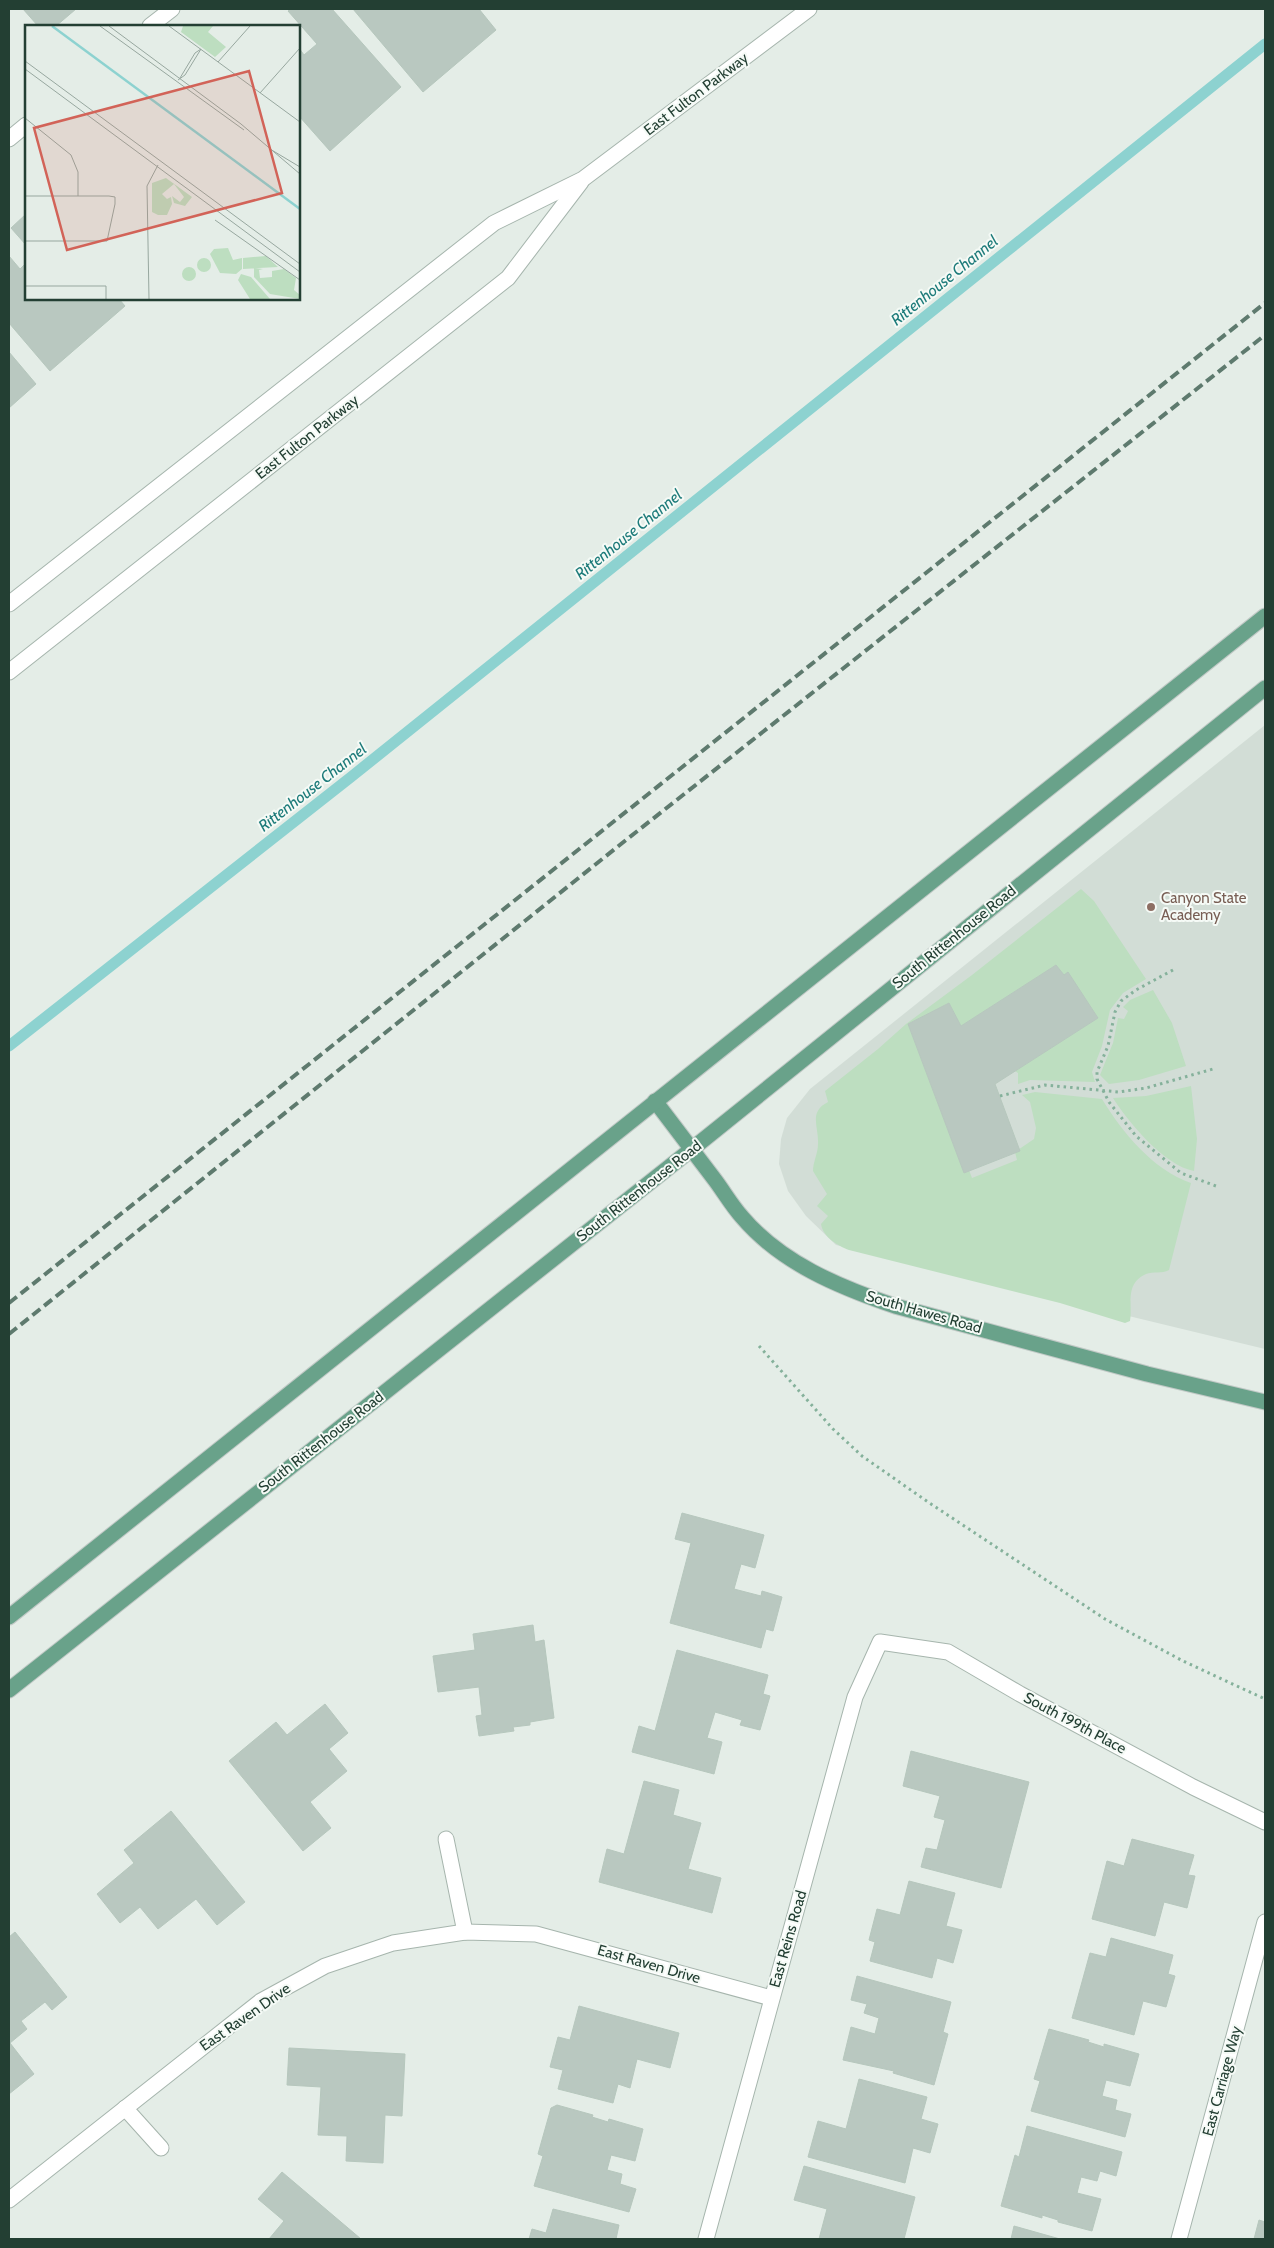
<svg xmlns="http://www.w3.org/2000/svg" width="1274" height="2248" viewBox="0 0 1274 2248" font-family="Cabin,sans-serif">
	<style>
		.built { fill: #d2ddd6 }
		.green { fill: #bddec0 }
		.lines { fill: none; stroke-linecap: round; stroke-linejoin: round }
		.stream { stroke: #8dd2d0; stroke-width: 11 }
		.building { fill: #b9c8c0; stroke: #b6c7bd }
		.minor-casing { stroke: #a6b5ad; stroke-width: 17 }
		.major-casing { stroke: #c1c9c6; stroke-width: 17 }
		.path { stroke: #85b19b; stroke-width: 3; stroke-dasharray: 2.5 4; stroke-linecap: butt }
		.minor { stroke: #fff; stroke-width: 15 }
		.major { stroke: #69a28a; stroke-width: 15 }
		.rail { stroke: #5e7a6e; stroke-width: 4; stroke-dasharray: 10 5; stroke-linecap: butt }
		.education-dot { fill: #8d6e63; stroke: #f5faf6; stroke-width: 2 }
		.labels { text-anchor: middle; stroke-width: 4; stroke-linejoin: round; paint-order: stroke }
		.street-label { font-size: 15px; fill: #233f33; stroke: #f5faf6 }
		.education-label { font-size: 15px; fill: #785e54; stroke: #f5faf6; text-anchor: start }
		.water-label { font-size: 16px; font-style: italic; fill: #1d7b7a; stroke: #f5faf6 }
		.inset-river { fill: none; stroke: #8dd2d0; stroke-width: 2.5 }
		.inset-road { fill: none; stroke: #97a79f; stroke-width: 1 }
		.view { fill: #d26358; fill-opacity: 0.15; stroke: #d26358; stroke-width: 2.5 }
		.inset-edge { fill: none; stroke: #233f33; stroke-width: 2.5 }
	</style>
	<rect width="100%" height="100%" fill="#e4ede7"/>
	<polygon class="built" points="1265,725 1265,1349 836,1245 806,1216 788,1191 779,1164 781,1139 787,1118 810,1089"/>
	<g class="green">
		<path d="M1081,889L1094,901L1146,979L1123,993L1110,1010L1102,1046L1092,1072L1095,1082L1030,1080L1018,1084V1073L1015,1071L1098,1018L1068,973L1064,975L1056,965L961,1026L949,1003L908,1024L964,1173L969,1170L972,1178L1017,1160L1015,1152L1034,1139L1036,1128L1030,1102L1022,1095L1035,1092L1102,1099C1122,1132 1153,1170 1191,1183L1169,1270C1162,1274 1153,1271 1146,1274C1124,1284 1133,1305 1130,1321L1125,1323L1060,1303L849,1250C838,1246 823,1237 821,1224L828,1216L817,1206L827,1194L813,1171C813,1162 818,1153 818,1144C819,1127 808,1112 828,1102L825,1091L878,1049L906,1024L972,975Z"/>
		<polygon points="1153,990 1172,1023 1186,1066 1139,1080 1109,1084 1100,1075 1113,1043 1118,1018 1124,1019 1128,1011 1123,1007 1130,1000"/>
		<path d="M1191,1086L1197,1139L1194,1171C1165,1166 1128,1122 1113,1098L1146,1096Z"/>
	</g>
	<g class="lines">
		<polyline class="stream" points="9,1046 351,777 1265,44"/>
	</g>
	<g class="building">
		<polygon points="23,9 76,9 56,26 38,26"/>
		<polygon points="291,9 332,9 401,87 330,151 299,116 299,48 304,55 317,44 288,11"/>
		<polygon points="353,9 479,9 496,30 423,92"/>
		<polygon points="26,214 26,245 11,228"/>
		<polygon points="9,256 20,269 26,263 26,299 119,299 125,306 50,371 9,323"/>
		<polygon points="9,352 36,384 9,408"/>
		<polygon points="1056,965 1064,975 1068,972 1098,1018 995,1084 1020,1151 964,1173 908,1024 949,1003 961,1026"/>
		<polygon points="682,1513 764,1535 755,1568 741,1564 734,1589 761,1596 762,1591 782,1597 773,1631 766,1629 761,1648 670,1623 691,1543 675,1539"/>
		<polygon points="533,1625 535,1642 544,1640 554,1718 530,1722 530,1725 513,1727 514,1731 479,1736 476,1716 482,1715 479,1687 438,1692 433,1656 475,1650 473,1634"/>
		<polygon points="677,1650 768,1675 763,1694 770,1696 760,1730 740,1725 742,1720 715,1712 707,1738 722,1742 714,1774 632,1752 639,1726 655,1731"/>
		<polygon points="325,1704 348,1733 329,1749 347,1771 310,1802 331,1828 303,1851 229,1761 276,1722 287,1735"/>
		<polygon points="911,1751 1029,1782 1001,1888 921,1867 926,1848 937,1850 945,1820 934,1817 940,1796 903,1786"/>
		<polygon points="644,1781 679,1790 673,1815 701,1823 688,1869 721,1878 712,1913 599,1882 607,1849 624,1854"/>
		<polygon points="171,1811 245,1902 217,1925 196,1899 158,1929 140,1907 120,1923 97,1894 134,1863 124,1850"/>
		<polygon points="1132,1839 1194,1855 1188,1875 1195,1876 1187,1908 1164,1902 1155,1936 1092,1919 1107,1861 1124,1866"/>
		<polygon points="909,1881 955,1893 946,1926 962,1930 953,1963 937,1958 932,1978 870,1961 875,1942 869,1940 877,1909 900,1915"/>
		<polygon points="15,1932 67,1997 52,2010 45,2002 21,2021 27,2029 10,2043 34,2074 9,2094 9,1937"/>
		<polygon points="1111,1938 1173,1955 1168,1974 1175,1976 1166,2007 1143,2001 1134,2035 1072,2018 1090,1953 1106,1957"/>
		<polygon points="857,1976 951,2002 943,2032 948,2034 934,2085 893,2073 894,2071 843,2060 851,2027 875,2034 879,2018 864,2013 867,2004 851,2000"/>
		<polygon points="579,2006 679,2033 670,2068 637,2059 630,2088 618,2084 613,2103 558,2089 563,2070 550,2067 558,2037 570,2040"/>
		<polygon points="1049,2029 1089,2040 1088,2042 1104,2047 1104,2044 1139,2054 1130,2086 1106,2080 1102,2096 1117,2100 1115,2110 1131,2114 1125,2137 1031,2111 1040,2081 1034,2079"/>
		<polygon points="289,2048 405,2054 402,2116 385,2115 383,2163 346,2161 347,2136 318,2135 321,2087 287,2085"/>
		<polygon points="859,2079 927,2097 921,2119 938,2124 930,2153 913,2148 905,2183 808,2157 818,2121 846,2129"/>
		<polygon points="557,2105 593,2115 592,2117 608,2122 609,2119 643,2129 635,2161 611,2155 607,2170 622,2174 620,2184 636,2189 629,2212 534,2186 543,2156 538,2154 551,2108"/>
		<polygon points="1027,2126 1122,2152 1116,2176 1100,2171 1097,2181 1081,2177 1077,2193 1101,2199 1092,2231 1058,2222 1058,2220 1042,2215 1042,2218 1001,2206 1015,2155 1019,2157"/>
		<polygon points="804,2166 915,2197 904,2239 819,2239 827,2209 794,2200"/>
		<polygon points="282,2172 361,2239 269,2239 284,2221 258,2199"/>
		<polygon points="553,2209 619,2225 616,2239 529,2239 532,2229 546,2233"/>
		<polygon points="1259,2220 1265,2222 1265,2239 1254,2239"/>
		<polygon points="1014,2226 1060,2239 1011,2239"/>
	</g>
	<g class="lines">
		<defs>
			<g id="minor">
				<polyline points="150,26 172,9"/>
				<polyline points="9,139 26,125"/>
				<polyline points="9,604 494,223 583,179 809,9"/>
				<polyline points="9,672 508,278 581,182"/>
				<polyline points="446,1839 465,1932"/>
				<polyline points="125,2108 161,2148"/>
				<polyline points="9,2200 261,2001 325,1966 393,1943 465,1932 536,1934 771,1998"/>
				<polyline points="706,2239 855,1697 880,1642 948,1652 1020,1694 1193,1787 1265,1822"/>
				<polyline points="1179,2239 1265,1922"/>
			</g>
			<g id="major">
				<path d="M655,1101C675,1127 695,1154 715,1180C724,1192 732,1206 742,1217C781,1263 839,1287 895,1306L1147,1374L1265,1402"/>
				<polyline points="9,1617 1265,616"/>
				<polyline points="9,1690 692,1149 1265,688"/>
			</g>
		</defs>
		<use href="#minor" class="minor-casing"/>
		<use href="#major" class="major-casing"/>
		<g class="path">
			<polyline points="1173,970 1136,990 1121,1001 1115,1012 1108,1046 1097,1072 1097,1079 1109,1102 1136,1136 1181,1173 1216,1186"/>
			<polyline points="1000,1096 1045,1085 1119,1092 1146,1088 1213,1069"/>
			<polyline points="759,1346 833,1429 862,1456 928,1502 1105,1619 1183,1661 1265,1699"/>
		</g>
		<use href="#minor" class="minor"/>
		<use href="#major" class="major"/>
		<g class="rail">
			<polyline points="9,1303 1265,303"/>
			<polyline points="9,1334 621,844 1265,335"/>
		</g>
	</g>
	<circle class="education-dot" cx="1151" cy="907" r="5"/>
	<g class="labels">
		<g class="street-label">
			<text transform="translate(696 94) rotate(-37)" y="5">East Fulton Parkway</text>
			<text transform="translate(307 437) rotate(-38)" y="5">East Fulton Parkway</text>
			<text transform="translate(954 937) rotate(-39)" y="5">South Rittenhouse Road</text>
			<text transform="translate(639 1191) rotate(-38)" y="5">South Rittenhouse Road</text>
			<text transform="translate(924 1312) rotate(16)" y="5">South Hawes Road</text>
			<text transform="translate(321 1442) rotate(-38)" y="5">South Rittenhouse Road</text>
			<text transform="translate(1075 1723) rotate(28)" y="5">South 199th Place</text>
			<text transform="translate(788 1939) rotate(-74)" y="5">East Reins Road</text>
			<text transform="translate(649 1964) rotate(16)" y="5">East Raven Drive</text>
			<text transform="translate(245 2017) rotate(-35)" y="5">East Raven Drive</text>
			<text transform="translate(1222 2081) rotate(-75)" y="5">East Carriage Way</text>
		</g>
		<g class="education-label">
			<text x="1161" y="903">Canyon State<tspan x="1161" dy="17">Academy</tspan></text>
		</g>
		<g class="water-label">
			<text transform="translate(944 280) rotate(-39)" y="6">Rittenhouse Channel</text>
			<text transform="translate(628 534) rotate(-39)" y="6">Rittenhouse Channel</text>
			<text transform="translate(312 787) rotate(-38)" y="6">Rittenhouse Channel</text>
		</g>
	</g>
	<g transform="translate(25 25)">
		<rect width="275" height="275" fill="#e4ede7"/>
		<path d="M158,1H188L183,7L201,22L190,32L156,7ZM141,153L167,172L160,181L149,178L147,171L155,177L159,172L149,159L137,169L142,174L146,172L147,179L142,190H133L127,187V158ZM203,223L208,235L217,233V244L211,249L195,248L185,229L189,224ZM241,231L253,242L218,244V233ZM172 240a7 7 0 1 1 14 0a7 7 0 1 1-14 0ZM157 249a7 7 0 1 1 14 0a7 7 0 1 1-14 0ZM229,243L238,244L234,245L235,253L247,252V246L259,244L271,253L269,265L275,270V274L245,269L229,252ZM216,249L226,252L245,274H225L213,255Z" fill="#bddec0"/>
		<path class="inset-river" d="M27,1L275,184"/>
		<path class="inset-road" d="M75,1L219,105M84,1L216,99L275,149M144,1L275,97M0,36L275,239M193,37L225,1M0,44L275,247M155,53L170,28L176,24M153,55L160,50L176,24M235,68L275,23M0,93L46,130L53,147V171M245,124L275,142M0,171H84L90,172V179L82,216H0M190,195L275,255M0,261H81V274M124,274L122,161L133,140"/>
		<path class="view" d="M224,46L257,168L42,225L9,103Z"/>
		<rect width="275" height="275" class="inset-edge"/>
	</g>
	<rect width="1274" height="2248" fill="none" stroke="#233f33" stroke-width="20"/>
</svg>
